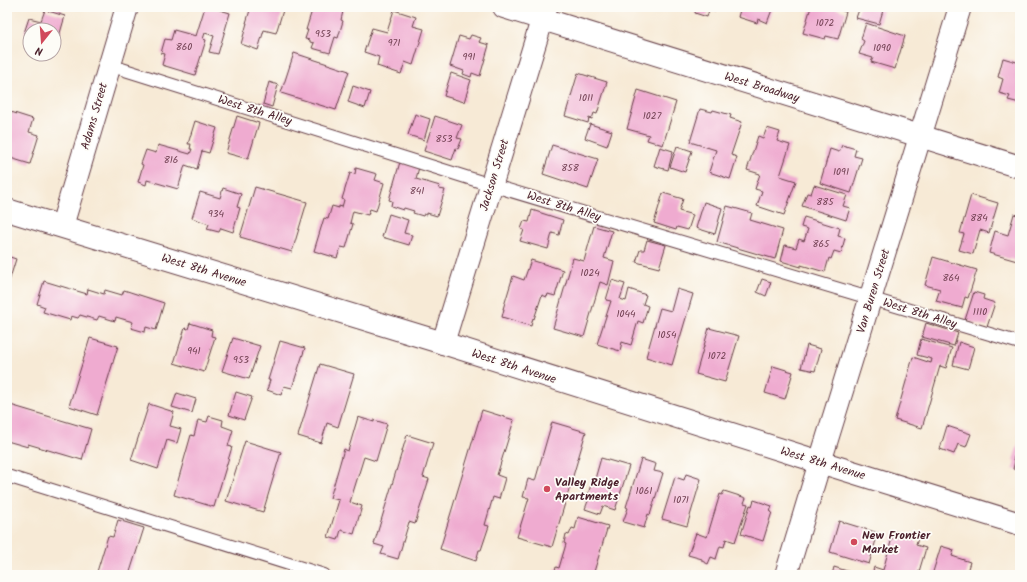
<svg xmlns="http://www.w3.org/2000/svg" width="1027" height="582" viewBox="0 0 1027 582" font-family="Kalam,sans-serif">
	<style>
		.building { fill: #efabd0 }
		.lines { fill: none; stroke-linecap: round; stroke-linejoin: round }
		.service-casing { stroke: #643d45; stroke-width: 14 }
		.minor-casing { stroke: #643d45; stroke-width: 24 }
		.service { stroke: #fff; stroke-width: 12 }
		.minor { stroke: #fff; stroke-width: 22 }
		.poi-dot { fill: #d1495b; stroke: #fdfcf7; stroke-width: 1.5 }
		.labels { text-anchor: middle; stroke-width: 3.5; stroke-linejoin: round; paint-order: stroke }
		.number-label { font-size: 10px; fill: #734254 }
		.street-label { font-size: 12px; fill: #4a1f2b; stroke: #fdfcf7 }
		.poi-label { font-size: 12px; font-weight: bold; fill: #4a1f2b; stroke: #fdfcf7; text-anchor: start }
	</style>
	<rect width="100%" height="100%" fill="#fdfcf7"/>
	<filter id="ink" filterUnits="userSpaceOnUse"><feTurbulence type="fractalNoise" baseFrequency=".025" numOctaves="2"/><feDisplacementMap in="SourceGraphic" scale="8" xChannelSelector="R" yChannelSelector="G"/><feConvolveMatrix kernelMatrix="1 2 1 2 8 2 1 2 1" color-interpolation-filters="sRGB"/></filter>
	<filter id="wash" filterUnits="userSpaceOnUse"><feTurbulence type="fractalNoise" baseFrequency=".012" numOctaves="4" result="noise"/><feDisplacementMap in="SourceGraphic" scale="16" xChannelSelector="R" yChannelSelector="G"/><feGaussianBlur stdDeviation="0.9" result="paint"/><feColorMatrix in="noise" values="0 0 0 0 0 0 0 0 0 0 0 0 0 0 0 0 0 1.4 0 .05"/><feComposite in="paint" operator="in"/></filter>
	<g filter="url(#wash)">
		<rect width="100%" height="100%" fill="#f7ead6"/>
		<g id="blocks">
			<g class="building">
				<polygon points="45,7 63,7 61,12"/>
				<polygon points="205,7 210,7 230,13 218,54 209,52 214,36 205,33 203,39 206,40 195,75 162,65 165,54 161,53 165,39 171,40 174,30 196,36"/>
				<polygon points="251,7 284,7 276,33 264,30 258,50 241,44 247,23 246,23"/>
				<polygon points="313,7 344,7 341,20 343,21 338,38 335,37 330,53 312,48 314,43 310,42 310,40 305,39 308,30 306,30"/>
				<polygon points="696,7 717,7 715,12 709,10 707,17 695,13"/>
				<polygon points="730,7 773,7 767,23 758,19 757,23 738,17 740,10"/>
				<polygon points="811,7 831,7 846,12 838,39 826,36 825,39 803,33"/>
				<polygon points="860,7 884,7 879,24 856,18"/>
				<polygon points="45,10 65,16 58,40 54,39 54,30 30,30 30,35 24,33 29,18 41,21"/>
				<polygon points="394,10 416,17 413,26 424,29 413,65 405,62 401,74 377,66 379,57 364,52 372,28 387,32"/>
				<polygon points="866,23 905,36 895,69 871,62 873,58 859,54 864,41 861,39"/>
				<polygon points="471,35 481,38 479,42 489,45 480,76 472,73 471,77 463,74 464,71 450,66 459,36 469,39"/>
				<polygon points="294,53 349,71 336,110 281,93"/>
				<polygon points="1003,58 1020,63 1020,103 1008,100 1010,96 999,93 1003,79 998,77"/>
				<polygon points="451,73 471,80 464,102 444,96"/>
				<polygon points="578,73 607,82 597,114 594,113 592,119 589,118 588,123 565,116"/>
				<polygon points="269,82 278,85 272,107 263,104"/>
				<polygon points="353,86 370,92 365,108 348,102"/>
				<polygon points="638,90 676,102 663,145 647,140 649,135 627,129"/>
				<polygon points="700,109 712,112 713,110 731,115 730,118 742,122 731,155 737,157 730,179 709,172 716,150 690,142"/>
				<polygon points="11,112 33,119 29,132 39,135 30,164 7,157 7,126"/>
				<polygon points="415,114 430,119 424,140 408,135"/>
				<polygon points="237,116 259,123 248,159 226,153"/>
				<polygon points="435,116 462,125 457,138 462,139 458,149 456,148 452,160 424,151"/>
				<polygon points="195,121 217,128 209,153 202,151 197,169 185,165 178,189 147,180 146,185 138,182 143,165 141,164 146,150 156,153 158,145 190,154 192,149 190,149 191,144 188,144"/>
				<polygon points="590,124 612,131 607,146 585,138"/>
				<polygon points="767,128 780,132 777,141 790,145 780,176 796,181 784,215 757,206 762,191 755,189 760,174 747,170 758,136 763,138"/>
				<polygon points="552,145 598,159 588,189 543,174"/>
				<polygon points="842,145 856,149 854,156 862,158 851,193 820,183 830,149 839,152"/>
				<polygon points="677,146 692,151 685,172 670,167"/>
				<polygon points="660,147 673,151 668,170 654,166"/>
				<polygon points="400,162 419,167 416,179 440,186 439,189 445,190 437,216 427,213 427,215 424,214 423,216 413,213 414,211 404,208 403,210 391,206 392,201 389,200"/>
				<polygon points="356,168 377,174 375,180 384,183 376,211 370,209 368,215 353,211 350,223 353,224 346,248 341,247 337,258 314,251 324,218 328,219 332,206 339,208 339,206 342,207 344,200 342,199 350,173 355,174"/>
				<polygon points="814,185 847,195 843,206 850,208 846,220 802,206 807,193 811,194"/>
				<polygon points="255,187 307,202 292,252 240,237"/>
				<polygon points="223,188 241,194 237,207 240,208 233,232 221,228 219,232 207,229 209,224 192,218 200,192 220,198"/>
				<polygon points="663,193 683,199 679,211 693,215 688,230 677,227 676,230 654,223"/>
				<polygon points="971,195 998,203 989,233 980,230 973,254 959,250 964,234 960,233"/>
				<polygon points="704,202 722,208 715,234 696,228"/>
				<polygon points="727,206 752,213 750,220 783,230 775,259 717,242"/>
				<polygon points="532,210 563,220 559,235 552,233 548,249 520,241 524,230 521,229 524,221 529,222"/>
				<polygon points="389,214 408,220 404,233 412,235 409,245 382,237"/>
				<polygon points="1014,214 1020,216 1020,249 1017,261 989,253 995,231 1008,235"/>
				<polygon points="804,217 840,228 838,236 845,238 841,253 834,251 831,259 829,258 825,272 801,265 801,267 781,261 785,245 796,248 799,239 804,241 808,229 801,227"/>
				<polygon points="594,226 612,231 604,258 614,261 608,285 600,282 584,337 553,328 573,258 584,261"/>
				<polygon points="647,240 666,245 659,268 636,262 640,250 644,250"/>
				<polygon points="7,256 16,259 7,288"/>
				<polygon points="933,257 977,270 968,298 965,297 962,308 936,301 940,289 925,285"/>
				<polygon points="531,260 563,270 555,296 548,294 547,297 542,295 534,319 533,318 531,326 502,317 504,309 503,309 513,276 524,280"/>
				<polygon points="762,279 771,282 766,296 757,292"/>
				<polygon points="612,280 625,284 620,299 626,301 629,289 646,295 643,304 648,306 643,323 638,321 631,345 622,342 620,351 597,344 611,301 606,300"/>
				<polygon points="44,281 87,294 88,289 104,294 105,290 122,295 124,290 164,303 156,330 146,327 145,332 131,328 133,322 116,317 115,321 99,316 97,320 80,315 78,318 71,316 70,320 43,312 45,307 37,304"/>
				<polygon points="677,289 693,294 672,365 646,357 660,308 671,311"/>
				<polygon points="974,292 984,295 983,299 995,303 987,327 965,320"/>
				<polygon points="190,323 212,330 211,336 215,337 204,372 174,363 185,328 188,329"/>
				<polygon points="926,323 958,333 954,346 922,337"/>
				<polygon points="709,328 739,336 725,382 696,374"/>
				<polygon points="90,338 118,346 97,415 69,406"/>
				<polygon points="233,338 260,346 249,379 222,371"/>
				<polygon points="921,339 952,348 946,368 940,366 922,428 895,420 913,357 931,363 932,359 917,355"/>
				<polygon points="280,341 305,348 292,388 284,386 281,395 267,390 270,380 268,380"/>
				<polygon points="959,342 974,347 968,369 953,365"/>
				<polygon points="807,345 821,349 815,371 801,368"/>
				<polygon points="320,364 354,374 338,427 327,423 321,443 298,436"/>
				<polygon points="773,366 793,372 785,399 765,393"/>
				<polygon points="236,392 252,397 244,420 229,415"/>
				<polygon points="177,393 196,399 192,413 172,407"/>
				<polygon points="7,404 91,429 82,460 28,444 28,447 7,441"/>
				<polygon points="149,404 174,412 170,426 181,429 177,443 167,440 158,469 131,460"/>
				<polygon points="482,410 514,420 497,475 505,478 499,499 493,497 485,525 489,526 481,550 479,550 476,561 440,549"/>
				<polygon points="209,416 223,420 222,426 233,430 228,446 232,447 214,507 174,495 191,435 194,436 198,420 207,422"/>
				<polygon points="358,417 374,422 374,420 387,424 376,461 364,457 350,502 362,506 354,534 341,530 338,540 328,537 339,500 330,498 344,449 348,451"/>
				<polygon points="552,422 586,432 552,547 517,537 529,498 523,497 528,479 535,481"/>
				<polygon points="947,426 971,434 966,447 958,444 954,454 940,449"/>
				<polygon points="407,435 433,443 423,477 429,479 415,524 409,522 398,559 381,554 384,547 374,544"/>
				<polygon points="1020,439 1020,471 1013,469 1015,461 1013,460"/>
				<polygon points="245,441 281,452 263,512 226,501"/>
				<polygon points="601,458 629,466 615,510 603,506 600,514 585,509 588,501 586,500 591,485 593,486"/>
				<polygon points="641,459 656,464 654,471 663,473 650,515 648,514 644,528 623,522 628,508 626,507"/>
				<polygon points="686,474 701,479 687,526 662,519 675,477 684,480"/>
				<polygon points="724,491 746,498 744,503 748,504 735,542 726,539 724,547 720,546 716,559 711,557 708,564 702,561 702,559 688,555 696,533 707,537 720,494 722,495"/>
				<polygon points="754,500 772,506 770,512 772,512 763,541 741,534 750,505 752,506"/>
				<polygon points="578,517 608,526 593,575 554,575 556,567 559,568 566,544 564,543 566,534 569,535 572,528 575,529"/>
				<polygon points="118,520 144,528 129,575 96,575 108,536 113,537"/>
				<polygon points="839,521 878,533 869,564 830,552"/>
				<polygon points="894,531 918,538 916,545 926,548 918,575 872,575 874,567 883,570"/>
				<polygon points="941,546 954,550 952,556 970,562 966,575 932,575"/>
				<polygon points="834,567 860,575 832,575"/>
			</g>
		</g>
	</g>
	<g filter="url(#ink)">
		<use href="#blocks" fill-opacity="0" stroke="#643d45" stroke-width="1"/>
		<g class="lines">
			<defs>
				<g id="service">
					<polyline points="109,65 491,185 1020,343"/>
					<polyline points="7,476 324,575"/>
				</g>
				<g id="minor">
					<polyline points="504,7 1020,167"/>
					<polyline points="7,210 443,343 820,462 1020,524"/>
					<polyline points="62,226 127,7"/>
					<polyline points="443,343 546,7"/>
					<polyline points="786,575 820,462 960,7"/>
				</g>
			</defs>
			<use href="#service" class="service-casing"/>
			<use href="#minor" class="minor-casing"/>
			<use href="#service" class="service"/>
			<use href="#minor" class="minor"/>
		</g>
	</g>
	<g class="poi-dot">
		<circle cx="547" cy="489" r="4"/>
		<circle cx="854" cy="542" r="4"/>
	</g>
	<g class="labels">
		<g class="number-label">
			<text x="825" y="26">1072</text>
			<text x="323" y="37">953</text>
			<text x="394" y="46">971</text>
			<text x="184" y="50">860</text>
			<text x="882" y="51">1090</text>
			<text x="469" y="60">991</text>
			<text x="586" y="101">1011</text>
			<text x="652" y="119">1027</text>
			<text x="444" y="142">853</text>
			<text x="171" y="163">816</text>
			<text x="570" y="171">858</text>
			<text x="841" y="175">1091</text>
			<text x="417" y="194">841</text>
			<text x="825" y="205">885</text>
			<text x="216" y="217">934</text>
			<text x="979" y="221">884</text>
			<text x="821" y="247">865</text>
			<text x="590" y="276">1024</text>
			<text x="951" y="281">864</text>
			<text x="980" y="315">1110</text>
			<text x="626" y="317">1044</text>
			<text x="667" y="338">1054</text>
			<text x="194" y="354">941</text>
			<text x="717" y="359">1072</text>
			<text x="241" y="363">953</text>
			<text x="644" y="494">1061</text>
			<text x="681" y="503">1071</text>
		</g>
		<g class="street-label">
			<text transform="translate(762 87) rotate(17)" y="4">West Broadway</text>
			<text transform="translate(255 110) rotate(17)" y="4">West 8th Alley</text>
			<text transform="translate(94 116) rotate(-74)" y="4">Adams Street</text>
			<text transform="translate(494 175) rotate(-73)" y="4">Jackson Street</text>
			<text transform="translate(564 206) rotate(17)" y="4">West 8th Alley</text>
			<text transform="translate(204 270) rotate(17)" y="4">West 8th Avenue</text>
			<text transform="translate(873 291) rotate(-73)" y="4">Van Buren Street</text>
			<text transform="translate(920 313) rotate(17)" y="4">West 8th Alley</text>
			<text transform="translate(514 366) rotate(18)" y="4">West 8th Avenue</text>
			<text transform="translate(823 463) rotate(17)" y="4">West 8th Avenue</text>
		</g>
		<g class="poi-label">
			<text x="555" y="486">Valley Ridge<tspan x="555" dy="14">Apartments</tspan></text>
			<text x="862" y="539">New Frontier<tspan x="862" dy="14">Market</tspan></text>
		</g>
	</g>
	<rect width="1027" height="582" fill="none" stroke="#fdfcf7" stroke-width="24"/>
	<g transform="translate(42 42) rotate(197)"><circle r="19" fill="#fdfcf7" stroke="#b5a4a5"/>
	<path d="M0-3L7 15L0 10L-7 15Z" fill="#d1495b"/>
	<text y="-6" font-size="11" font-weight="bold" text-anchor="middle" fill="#4a1f2b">N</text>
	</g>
</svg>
